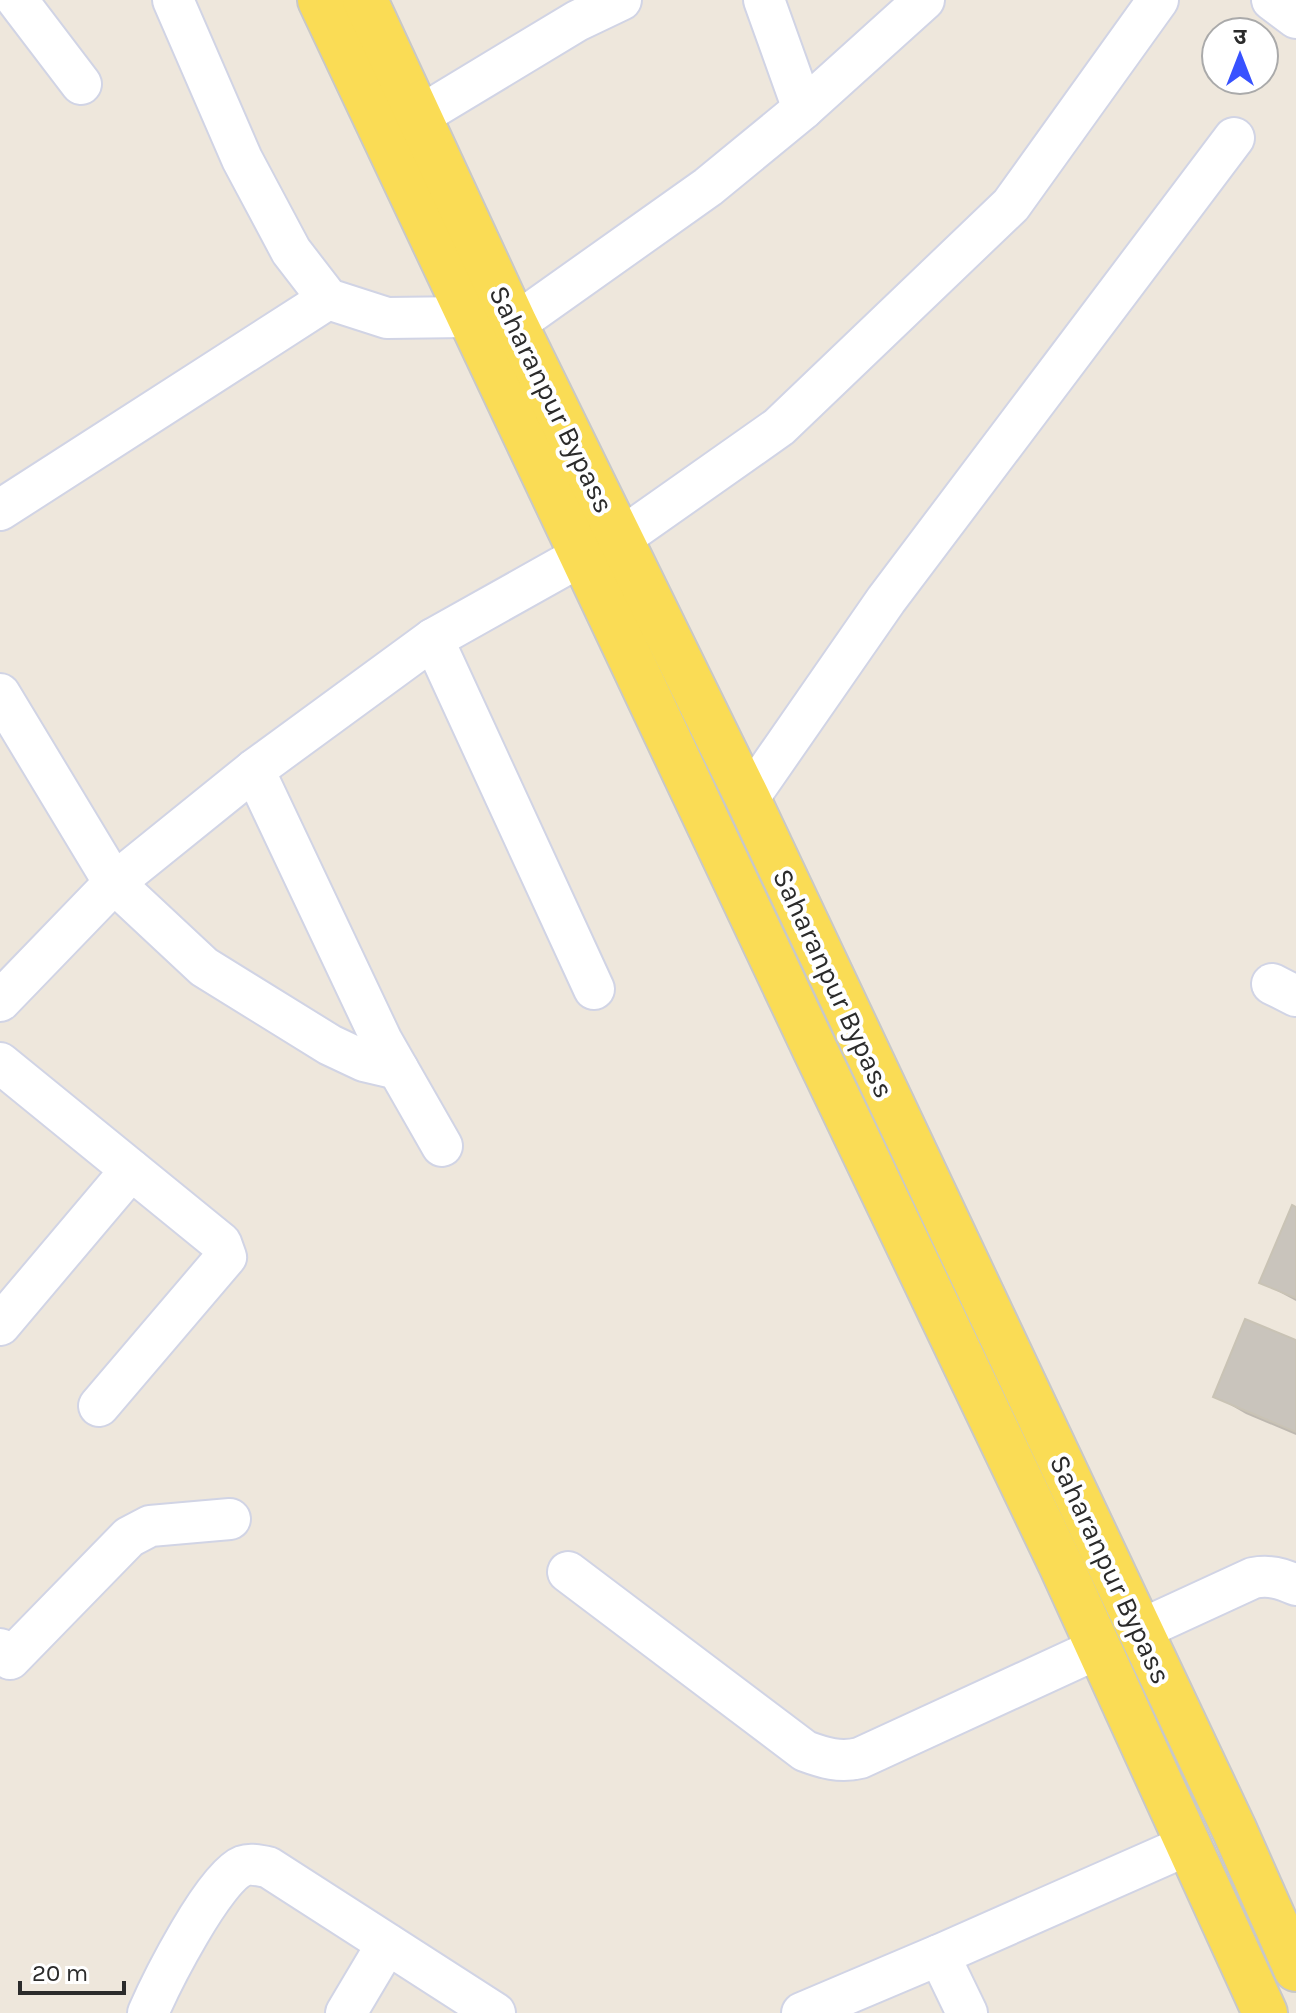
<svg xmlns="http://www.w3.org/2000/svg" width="1296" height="2013" viewBox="0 0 1296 2013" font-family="Karla,'Noto Sans Devanagari',sans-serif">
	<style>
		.shadow { fill: #0003 }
		.building { fill: #c9c4bc; stroke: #c9c3b5; stroke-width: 2 }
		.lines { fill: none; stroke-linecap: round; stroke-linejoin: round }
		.minor-casing { stroke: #d1d4e5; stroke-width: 44 }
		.major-casing { stroke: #c8c8c8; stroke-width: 48 }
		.minor { stroke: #fff; stroke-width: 40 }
		.major { stroke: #fadc55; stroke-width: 44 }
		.labels { text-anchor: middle; stroke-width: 8; stroke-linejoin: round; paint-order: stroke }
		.street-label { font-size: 28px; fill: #2b2b2b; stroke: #fff }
	</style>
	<rect width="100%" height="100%" fill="#eee7dc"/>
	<g class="shadow">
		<polygon points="1296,1209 1296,1301 1261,1282"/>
		<polygon points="1296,1342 1296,1435 1246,1414 1215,1396"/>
	</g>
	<g class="building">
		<polygon points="1292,1205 1296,1207 1296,1298 1259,1283"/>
		<polygon points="1245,1319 1296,1340 1296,1432 1213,1397"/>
	</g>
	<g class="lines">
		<defs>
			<g id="minor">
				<polyline points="17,0 81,84"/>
				<polyline points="173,0 242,159 291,251 328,299 387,318 468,317"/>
				<polyline points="764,0 803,109"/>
				<polyline points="1272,0 1296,18"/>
				<polyline points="418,117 577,21 621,0"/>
				<polyline points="515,324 708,187 803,109 924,0"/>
				<polyline points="0,510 328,299"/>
				<polyline points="433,639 594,989"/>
				<polyline points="0,694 114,883 204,967 330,1045 364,1061 398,1069"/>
				<polyline points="254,770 382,1041 442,1146"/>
				<polyline points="748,799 886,600 1234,138"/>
				<polyline points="1272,984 1296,996"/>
				<polyline points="0,1001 114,883 254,770 433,639 581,556 620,539 779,427 1011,205 1158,0"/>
				<polyline points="0,1063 221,1243 226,1257 99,1406"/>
				<polyline points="0,1325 131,1170"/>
				<path d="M568,1572L805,1751C824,1758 840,1763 860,1758L1099,1648"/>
				<path d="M1140,1630L1253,1578C1269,1575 1281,1578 1296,1585"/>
				<polyline points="0,1649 10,1659 129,1537 150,1526 230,1519"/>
				<polyline points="939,1955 1188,1845"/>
				<path d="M148,2013C161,1983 214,1877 243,1866C251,1863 260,1866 268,1867L495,2013"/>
				<polyline points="346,2013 387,1944"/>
				<polyline points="802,2013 939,1955 967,2013"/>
			</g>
			<g id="major">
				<polyline points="320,0 817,1054 1061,1565 1265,2013"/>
				<polyline points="365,0 515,324 748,799 1234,1829 1296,1969"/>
			</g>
		</defs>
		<use href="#minor" class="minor-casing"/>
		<use href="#major" class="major-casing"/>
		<use href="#minor" class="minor"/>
		<use href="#major" class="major"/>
	</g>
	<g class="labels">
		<g class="street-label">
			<text transform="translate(552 399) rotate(64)" y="10">Saharanpur Bypass</text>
			<text transform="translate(834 983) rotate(65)" y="10">Saharanpur Bypass</text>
			<text transform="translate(1111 1569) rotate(65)" y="10">Saharanpur Bypass</text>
		</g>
	</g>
	<g transform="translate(1240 56)"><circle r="38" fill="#ffffff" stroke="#aaaaaa" stroke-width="2"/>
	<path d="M0-6L14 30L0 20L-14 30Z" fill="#3852ff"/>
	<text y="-12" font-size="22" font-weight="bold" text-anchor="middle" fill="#2b2b2b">उ</text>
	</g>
	<path d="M20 1981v12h104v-12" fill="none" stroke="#2b2b2b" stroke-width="4"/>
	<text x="32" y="1981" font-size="24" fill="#2b2b2b" stroke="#ffffff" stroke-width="6" paint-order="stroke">20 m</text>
</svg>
